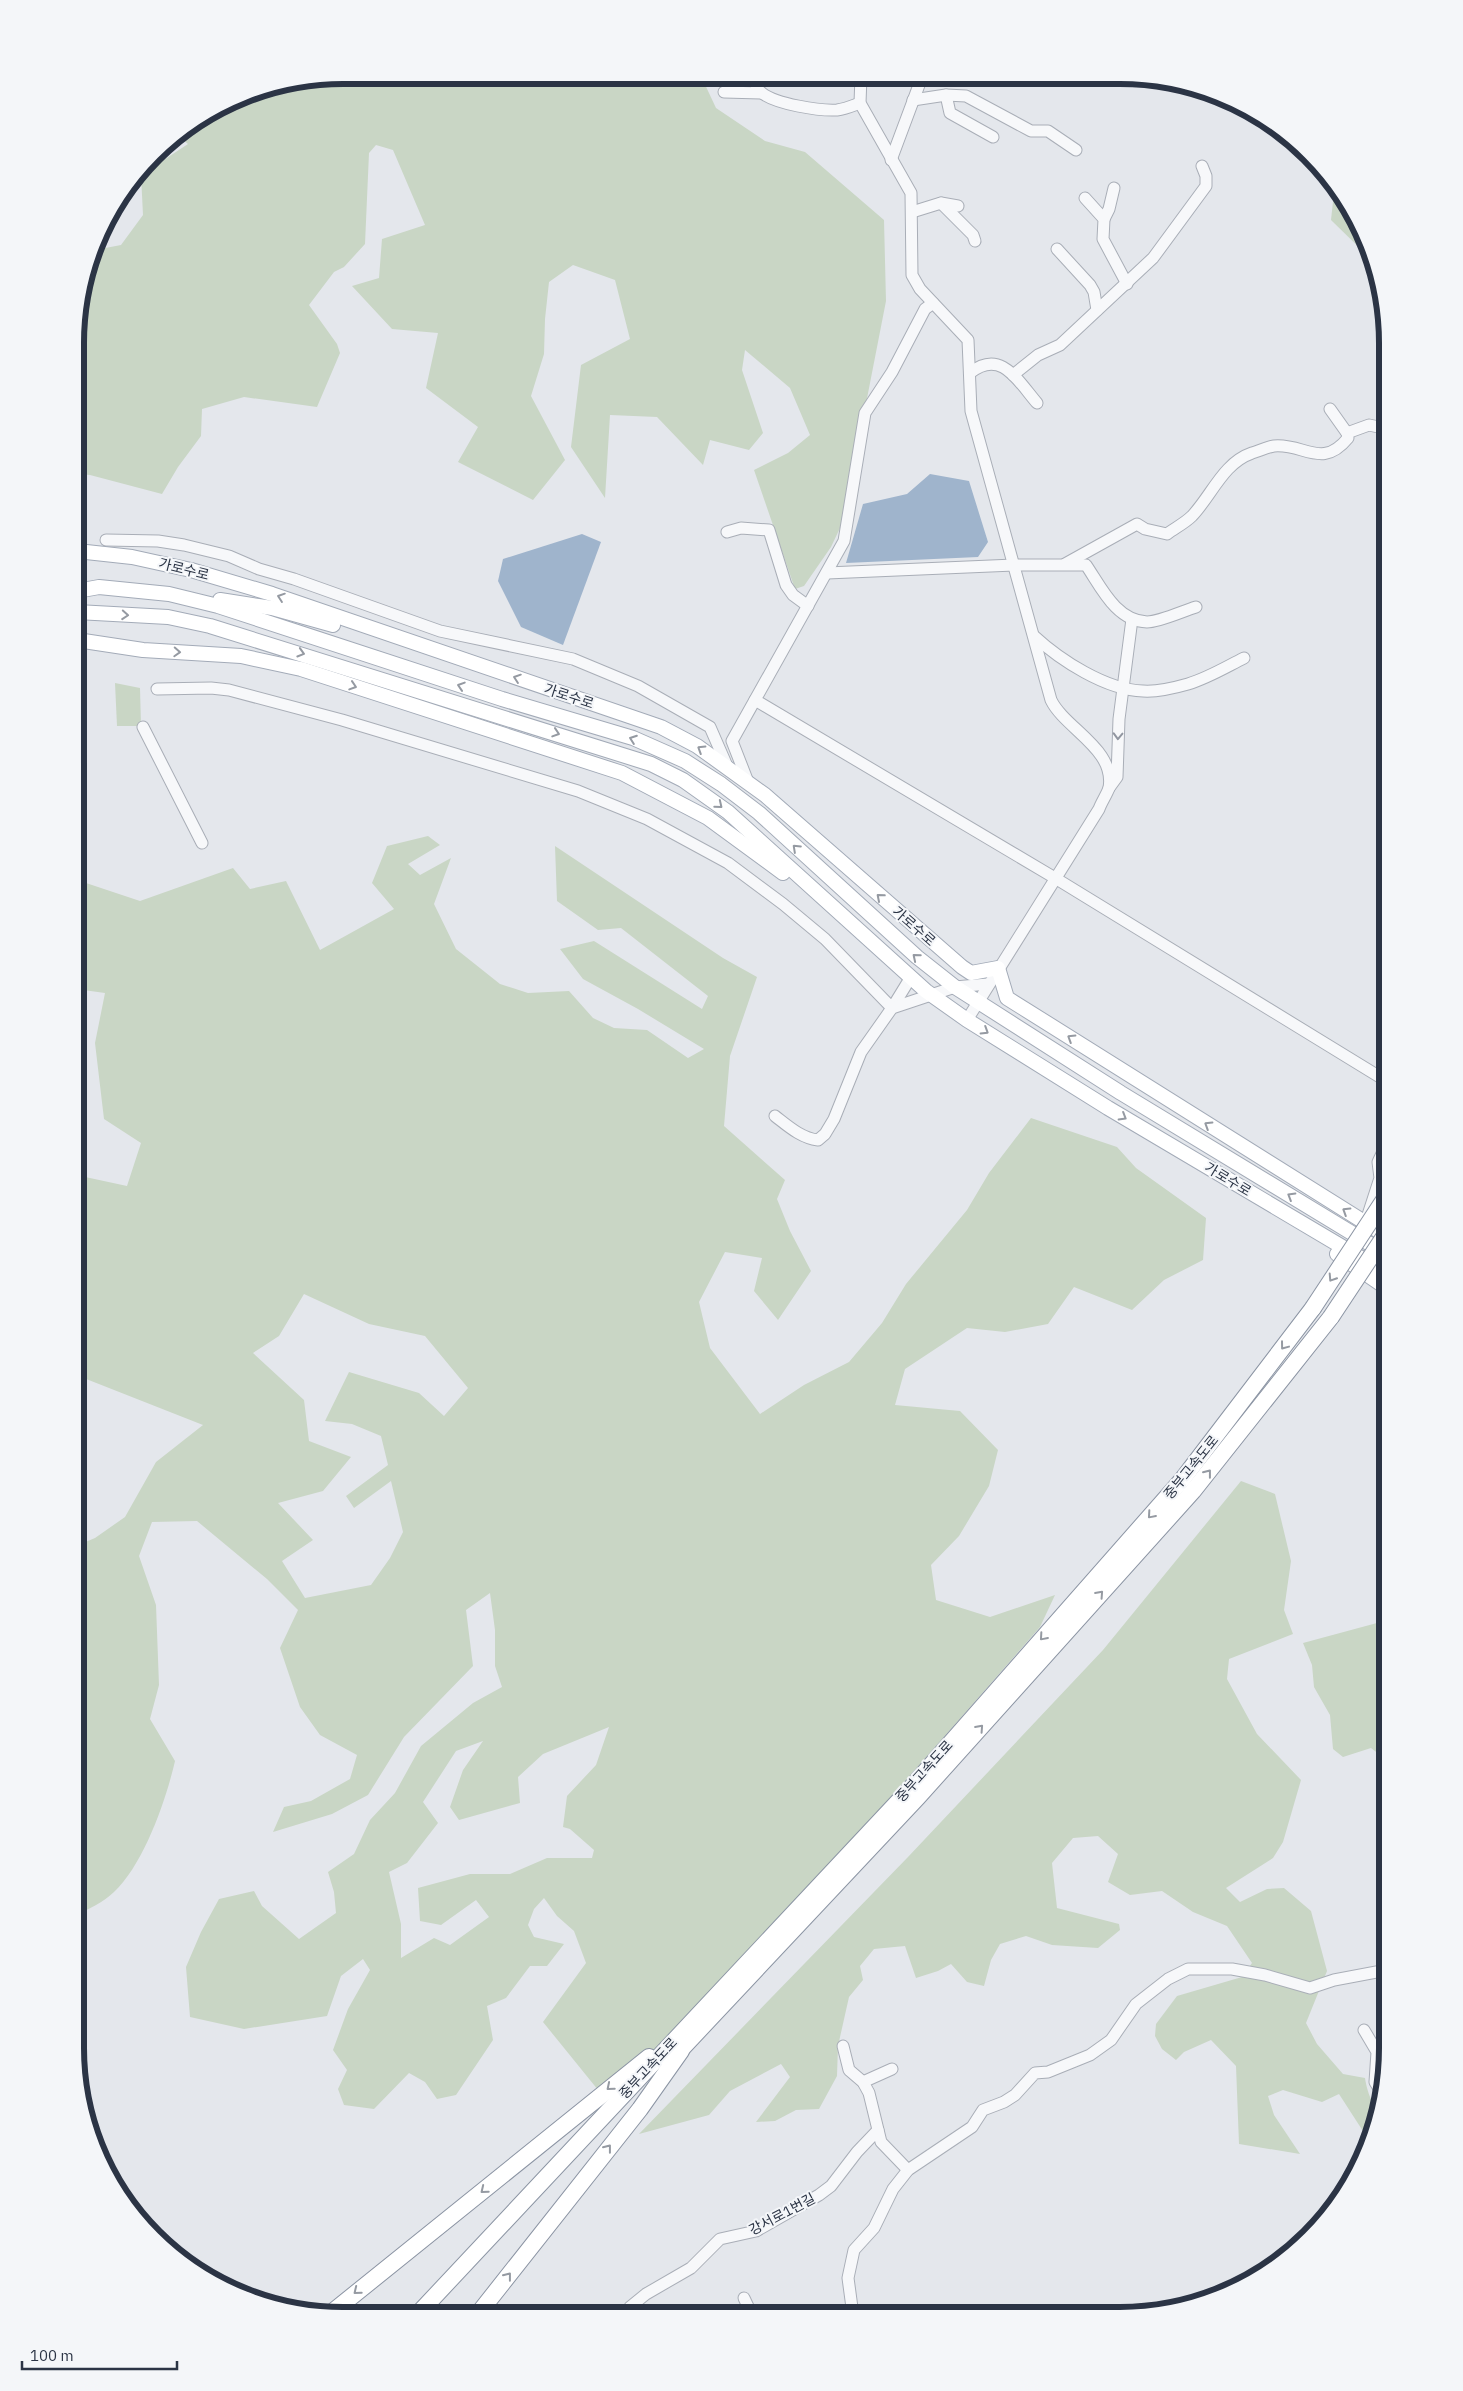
<svg xmlns="http://www.w3.org/2000/svg" width="1463" height="2391" viewBox="0 0 1463 2391" font-family="'IBM Plex Sans','Noto Sans KR',sans-serif">
	<style>
		.green { fill: #c9d6c5; fill-rule: evenodd }
		.water { fill: #9fb4cc }
		.lines { fill: none; stroke-linecap: round; stroke-linejoin: round }
		.minor-casing { stroke: #a9aeb7; stroke-width: 13 }
		.major-casing { stroke: #a3abb8; stroke-width: 16 }
		.highway-casing { stroke: #8b94a3; stroke-width: 18 }
		.minor { stroke: #f7f8fa; stroke-width: 11 }
		.major { stroke: #fff; stroke-width: 14 }
		.highway { stroke: #fff; stroke-width: 16 }
		.highway-bridge-casing { stroke: #8b94a3; stroke-width: 18; stroke-linecap: butt }
		.highway-bridge { stroke: #fff; stroke-width: 16 }
		.oneway { stroke: #959aa2 }
		.oneway2 { stroke: #9196a0 }
		.labels { text-anchor: middle; stroke-width: 4; stroke-linejoin: round; paint-order: stroke }
		.street-label { font-size: 14px; fill: #2b3445; stroke: #f4f6f9 }
		.rim { fill: none; stroke: #2b3445; stroke-width: 6 }
	</style>
	<rect width="100%" height="100%" fill="#e4e7ec"/>
	<g class="green">
		<polygon points="343,75 701,76 716,108 765,141 805,152 884,220 886,301 862,424 850,507 831,547 804,586 795,589 754,470 788,453 810,435 790,388 745,350 742,370 763,433 749,450 710,440 703,465 657,417 610,415 605,498 571,447 581,365 630,339 615,280 573,265 549,282 545,319 544,354 531,396 565,460 533,500 458,462 478,427 426,388 438,333 392,329 352,286 379,278 382,239 425,225 393,150 376,145 369,153 365,244 344,267 334,272 309,305 337,344 340,353 317,407 244,397 202,409 201,436 178,467 162,494 90,475 77,474 77,308 95,250 121,245 143,215 141,175 188,144 177,135 241,95"/>
		<polygon points="1335,183 1368,241 1372,260 1331,220"/>
		<polygon points="115,683 140,688 141,726 117,726"/>
		<path d="M428,836L440,845L408,864L420,875L451,858L434,904L456,949L500,984L528,993L569,991L593,1018L614,1028L647,1030L688,1058L704,1049L638,1009L583,979L560,949L594,941L702,1009L708,996L621,928L598,930L557,901L555,846L723,958L757,977L730,1056L724,1126L785,1180L777,1199L790,1231L811,1271L778,1320L754,1291L762,1258L725,1252L699,1302L710,1348L760,1414L804,1385L849,1362L882,1323L906,1284L967,1210L989,1173L1031,1118L1117,1147L1136,1168L1206,1218L1203,1260L1164,1280L1132,1310L1074,1287L1048,1324L1005,1332L967,1328L905,1369L895,1405L960,1411L998,1450L989,1486L959,1536L931,1565L936,1600L990,1617L1055,1595L1040,1627L868,1824L607,2101L543,2022L586,1963L574,1931L557,1916L544,1898L534,1909L528,1925L534,1937L564,1944L547,1966H530L506,1998L487,2006L493,2040L456,2095L437,2099L425,2082L409,2073L374,2109L344,2105L338,2089L347,2070L333,2050L348,2009L370,1970L363,1959L341,1976L327,2016L244,2029L190,2017L186,1967L201,1932L219,1899L254,1891L262,1906L299,1939L336,1913L334,1892L328,1872L354,1854L370,1820L395,1793L421,1746L473,1703L502,1687L495,1666V1630L490,1593L466,1610L473,1666L404,1737L368,1795L332,1814L273,1832L284,1807L311,1801L350,1779L357,1755L320,1735L300,1707L280,1648L298,1610L267,1579L197,1521L152,1522L139,1556L156,1605L159,1685L150,1719L175,1761C166,1800 144,1864 114,1892C104,1902 88,1909 75,1916V1864L81,1856L75,1858L76,1628L79,1612L76,1607V1546L95,1538L125,1517L156,1462L203,1425L76,1375V1175L127,1186L141,1143L104,1119L95,1043L105,993L76,989L77,876L80,881L140,901L233,868L250,889L286,881L320,950L394,909L372,883L387,846ZM304,1294L369,1324L425,1336L468,1388L444,1416L419,1393L349,1372L325,1421L352,1424L381,1436L388,1465L346,1496L354,1508L391,1481L403,1532L390,1558L371,1585L305,1598L282,1561L313,1540L278,1503L323,1491L351,1457L309,1441L304,1400L253,1353L279,1336ZM609,1727L596,1765L567,1796L563,1827L570,1829L594,1850L592,1858H547L510,1874H470L418,1888L420,1921L441,1925L476,1900L489,1917L450,1945L434,1938L401,1958V1924L389,1872L407,1863L438,1823L423,1802L456,1751L483,1741L463,1770L450,1807L459,1820L520,1803L518,1777L543,1754Z"/>
		<path d="M1241,1481L1275,1494L1291,1561L1284,1610L1293,1634L1229,1659L1227,1679L1257,1734L1301,1780L1283,1842L1273,1858L1226,1888L1240,1902L1267,1889L1284,1888L1311,1911L1327,1971L1306,2023L1317,2044L1343,2074L1365,2078C1369,2106 1385,2113 1370,2142L1339,2094L1322,2102L1283,2090L1268,2096L1274,2115L1300,2154L1239,2144L1236,2066L1211,2040L1184,2052L1176,2060L1162,2049L1155,2036L1156,2024L1177,1996L1242,1977L1252,1963L1227,1926L1193,1912L1162,1891L1130,1895L1108,1882L1118,1854L1098,1836L1073,1838L1052,1863L1057,1908L1119,1924L1120,1930L1098,1948L1052,1945L1026,1936L1000,1944L991,1960L984,1986L967,1982L951,1964L938,1971L916,1978L905,1946L874,1949L860,1966L863,1980L849,1997L838,2046L837,2076L819,2109L796,2110L775,2121L756,2122L790,2077L781,2064L730,2091L709,2115L639,2134L908,1857L1103,1650Z"/>
		<polygon points="1388,1620 1388,1761 1371,1748 1343,1757 1333,1749 1330,1715 1314,1687 1312,1665 1303,1643"/>
	</g>
	<g class="water">
		<polygon points="930,474 969,481 988,542 978,557 846,563 863,504 907,494"/>
		<polygon points="582,534 601,542 563,645 521,627 498,581 503,559"/>
	</g>
	<g class="lines">
		<defs>
			<g id="minor">
				<path d="M754,76C755,83 756,89 762,93C776,104 819,111 837,110C845,109 852,106 860,103"/>
				<path d="M861,76L860,103L911,193L912,275L920,289L968,340L971,411L1051,700C1065,729 1116,749 1109,788C1107,794 1101,803 1099,809L967,1020"/>
				<polyline points="724,92 761,93"/>
				<polyline points="946,95 950,113 993,137"/>
				<polyline points="913,100 946,95 966,96 1031,131 1048,131 1076,150"/>
				<polyline points="891,160 922,77"/>
				<polyline points="1085,198 1104,219 1103,239 1127,284"/>
				<polyline points="941,203 973,235 975,241"/>
				<polyline points="912,212 941,203 958,206"/>
				<polyline points="1104,219 1109,209 1114,188"/>
				<polyline points="1057,249 1090,285 1094,292 1097,310"/>
				<path d="M970,373C1001,348 1018,381 1037,403"/>
				<polyline points="1013,375 1038,355 1060,345 1153,258 1206,186 1206,176 1202,166"/>
				<polyline points="1347,433 1369,425 1388,429"/>
				<polyline points="727,532 741,528 769,530 786,585 793,595 808,606"/>
				<polyline points="106,540 158,541 184,545 229,556 259,569 294,579 440,631 573,659 638,686 710,727 727,766"/>
				<path d="M1065,564L1137,524L1145,529L1167,534C1175,528 1185,523 1192,516C1212,495 1223,463 1252,453C1259,451 1267,447 1274,446C1304,443 1322,470 1348,438L1347,433L1330,409"/>
				<path d="M827,573L1014,565H1086C1101,587 1116,621 1147,622C1159,622 1183,611 1196,607"/>
				<path d="M1034,636C1060,660 1106,690 1143,691C1157,692 1174,688 1188,684C1208,678 1226,667 1244,658"/>
				<polyline points="157,689 211,688 229,690 342,720 578,791 647,819 728,863 783,904 825,939 892,1008 911,977"/>
				<polyline points="755,700 1055,878 1388,1082"/>
				<polyline points="143,727 202,843"/>
				<polyline points="748,782 732,741 844,541 865,413 892,372 925,309 933,303"/>
				<polyline points="1109,788 1117,777 1119,719 1132,619"/>
				<path d="M775,1116C788,1126 801,1138 818,1140L825,1134L834,1119L861,1052L892,1008L955,987L988,984"/>
				<polyline points="1367,1218 1380,1178 1378,1162 1388,1141"/>
				<polyline points="1364,2030 1377,2052 1375,2082 1382,2093"/>
				<polyline points="843,2046 849,2070 863,2082 869,2093 881,2142 908,2170"/>
				<polyline points="863,2082 892,2069"/>
				<polyline points="744,2298 752,2315"/>
				<polyline points="626,2315 630,2307 646,2294 691,2268 720,2239 756,2231 819,2195 831,2186 857,2152 878,2130"/>
				<polyline points="853,2315 848,2278 854,2250 874,2228 893,2189 908,2170 972,2127 983,2110 1004,2102 1015,2095 1035,2073 1048,2072 1090,2055 1111,2040 1136,2004 1168,1979 1188,1969 1232,1969 1265,1975 1310,1988 1334,1980 1387,1970"/>
			</g>
			<g id="major">
				<polyline points="77,551 132,557 191,570 272,594 661,727 697,746 765,795 962,967 971,973 998,968 1007,998 1388,1237"/>
				<polyline points="77,591 99,587 169,594 218,606 502,699 633,738 685,761 721,784 759,813 917,957 955,987 1121,1093 1388,1255"/>
				<polyline points="220,600 272,608 333,625"/>
				<polyline points="77,612 168,617 210,626 651,764 683,780 728,812 926,991 967,1020 1108,1108 1388,1274"/>
				<polyline points="77,640 143,650 241,656 301,669 622,773 708,818 783,873"/>
				<polyline points="1337,1254 1388,1289"/>
			</g>
			<g id="highway">
				<polyline points="672,2059 918,1797 1193,1491 1331,1317"/>
				<polyline points="330,2314 649,2057"/>
				<polyline points="418,2314 910,1789 1182,1480 1313,1308"/>
				<polyline points="478,2314 640,2109 681,2051"/>
			</g>
		</defs>
		<use href="#minor" class="minor-casing"/>
		<use href="#major" class="major-casing"/>
		<use href="#highway" class="highway-casing"/>
		<use href="#minor" class="minor"/>
		<use href="#major" class="major"/>
		<use href="#highway" class="highway"/>
		<defs>
			<g id="highway-bridge">
				<polyline points="1313,1308 1388,1194"/>
				<polyline points="1331,1317 1388,1231"/>
			</g>
		</defs>
		<use href="#highway-bridge" class="highway-bridge-casing"/>
		<use href="#highway-bridge" class="highway-bridge"/>
	</g>
	<defs><path id="oneway-chevron" d="M-2-3.5L2.5 0L-2 3.5" fill="none" stroke-width="1.6" stroke-linecap="round" stroke-linejoin="round" transform="scale(1.25)"/></defs>
	<g class="oneway">
		<use href="#oneway-chevron" transform="translate(281 597) rotate(-161)"/>
		<use href="#oneway-chevron" transform="translate(125 615) rotate(4)"/>
		<use href="#oneway-chevron" transform="translate(177 652) rotate(3)"/>
		<use href="#oneway-chevron" transform="translate(301 653) rotate(17)"/>
		<use href="#oneway-chevron" transform="translate(517 678) rotate(-161)"/>
		<use href="#oneway-chevron" transform="translate(353 686) rotate(18)"/>
		<use href="#oneway-chevron" transform="translate(461 686) rotate(-162)"/>
		<use href="#oneway-chevron" transform="translate(556 733) rotate(18)"/>
		<use href="#oneway-chevron" transform="translate(633 739) rotate(-160)"/>
		<use href="#oneway-chevron" transform="translate(701 749) rotate(-148)"/>
		<use href="#oneway-chevron" transform="translate(719 805) rotate(39)"/>
		<use href="#oneway-chevron" transform="translate(796 848) rotate(-137)"/>
		<use href="#oneway-chevron" transform="translate(880 897) rotate(-139)"/>
		<use href="#oneway-chevron" transform="translate(916 957) rotate(-140)"/>
		<use href="#oneway-chevron" transform="translate(985 1031) rotate(32)"/>
		<use href="#oneway-chevron" transform="translate(1071 1038) rotate(-148)"/>
		<use href="#oneway-chevron" transform="translate(1123 1117) rotate(31)"/>
		<use href="#oneway-chevron" transform="translate(1208 1125) rotate(-148)"/>
		<use href="#oneway-chevron" transform="translate(1291 1196) rotate(-149)"/>
		<use href="#oneway-chevron" transform="translate(1346 1211) rotate(-148)"/>
		<use href="#oneway-chevron" transform="translate(1332 1278) rotate(123)"/>
		<use href="#oneway-chevron" transform="translate(1284 1346) rotate(127)"/>
		<use href="#oneway-chevron" transform="translate(1208 1473) rotate(-52)"/>
		<use href="#oneway-chevron" transform="translate(1151 1515) rotate(131)"/>
		<use href="#oneway-chevron" transform="translate(1100 1594) rotate(-48)"/>
		<use href="#oneway-chevron" transform="translate(1043 1637) rotate(131)"/>
		<use href="#oneway-chevron" transform="translate(980 1728) rotate(-48)"/>
		<use href="#oneway-chevron" transform="translate(610 2087) rotate(140)"/>
		<use href="#oneway-chevron" transform="translate(608 2148) rotate(-52)"/>
		<use href="#oneway-chevron" transform="translate(484 2190) rotate(141)"/>
		<use href="#oneway-chevron" transform="translate(508 2276) rotate(-52)"/>
		<use href="#oneway-chevron" transform="translate(357 2291) rotate(141)"/>
	</g>
	<use class="oneway2" href="#oneway-chevron" transform="translate(1118 736) rotate(92)"/>
	<g class="labels">
		<g class="street-label">
			<text transform="translate(184 569) rotate(14)" y="5">가로수로</text>
			<text transform="translate(569 696) rotate(18)" y="5">가로수로</text>
			<text transform="translate(914 926) rotate(41)" y="5">가로수로</text>
			<text transform="translate(1228 1179) rotate(31)" y="5">가로수로</text>
			<text transform="translate(1191 1467) rotate(-51)" y="5">중부고속도로</text>
			<text transform="translate(924 1771) rotate(-48)" y="5">중부고속도로</text>
			<text transform="translate(648 2068) rotate(-47)" y="5">중부고속도로</text>
			<text transform="translate(782 2214) rotate(-28)" y="5">강서로1번길</text>
		</g>
	</g>
	<path d="M0 0H1463V2391H0ZM343 84H1120A259 259 0 0 1 1379 343V2048A259 259 0 0 1 1120 2307H343A259 259 0 0 1 84 2048V343A259 259 0 0 1 343 84Z" fill="#f4f6f9" fill-rule="evenodd"/>
	<path class="rim" d="M343 84H1120A259 259 0 0 1 1379 343V2048A259 259 0 0 1 1120 2307H343A259 259 0 0 1 84 2048V343A259 259 0 0 1 343 84Z"/>
	<path d="M22 2361v8h155v-8" fill="none" stroke="#2b3445" stroke-width="2.5"/>
	<text x="30" y="2361" font-size="15" fill="#2b3445" stroke="#f4f6f9" stroke-width="4" paint-order="stroke">100 m</text>
</svg>
